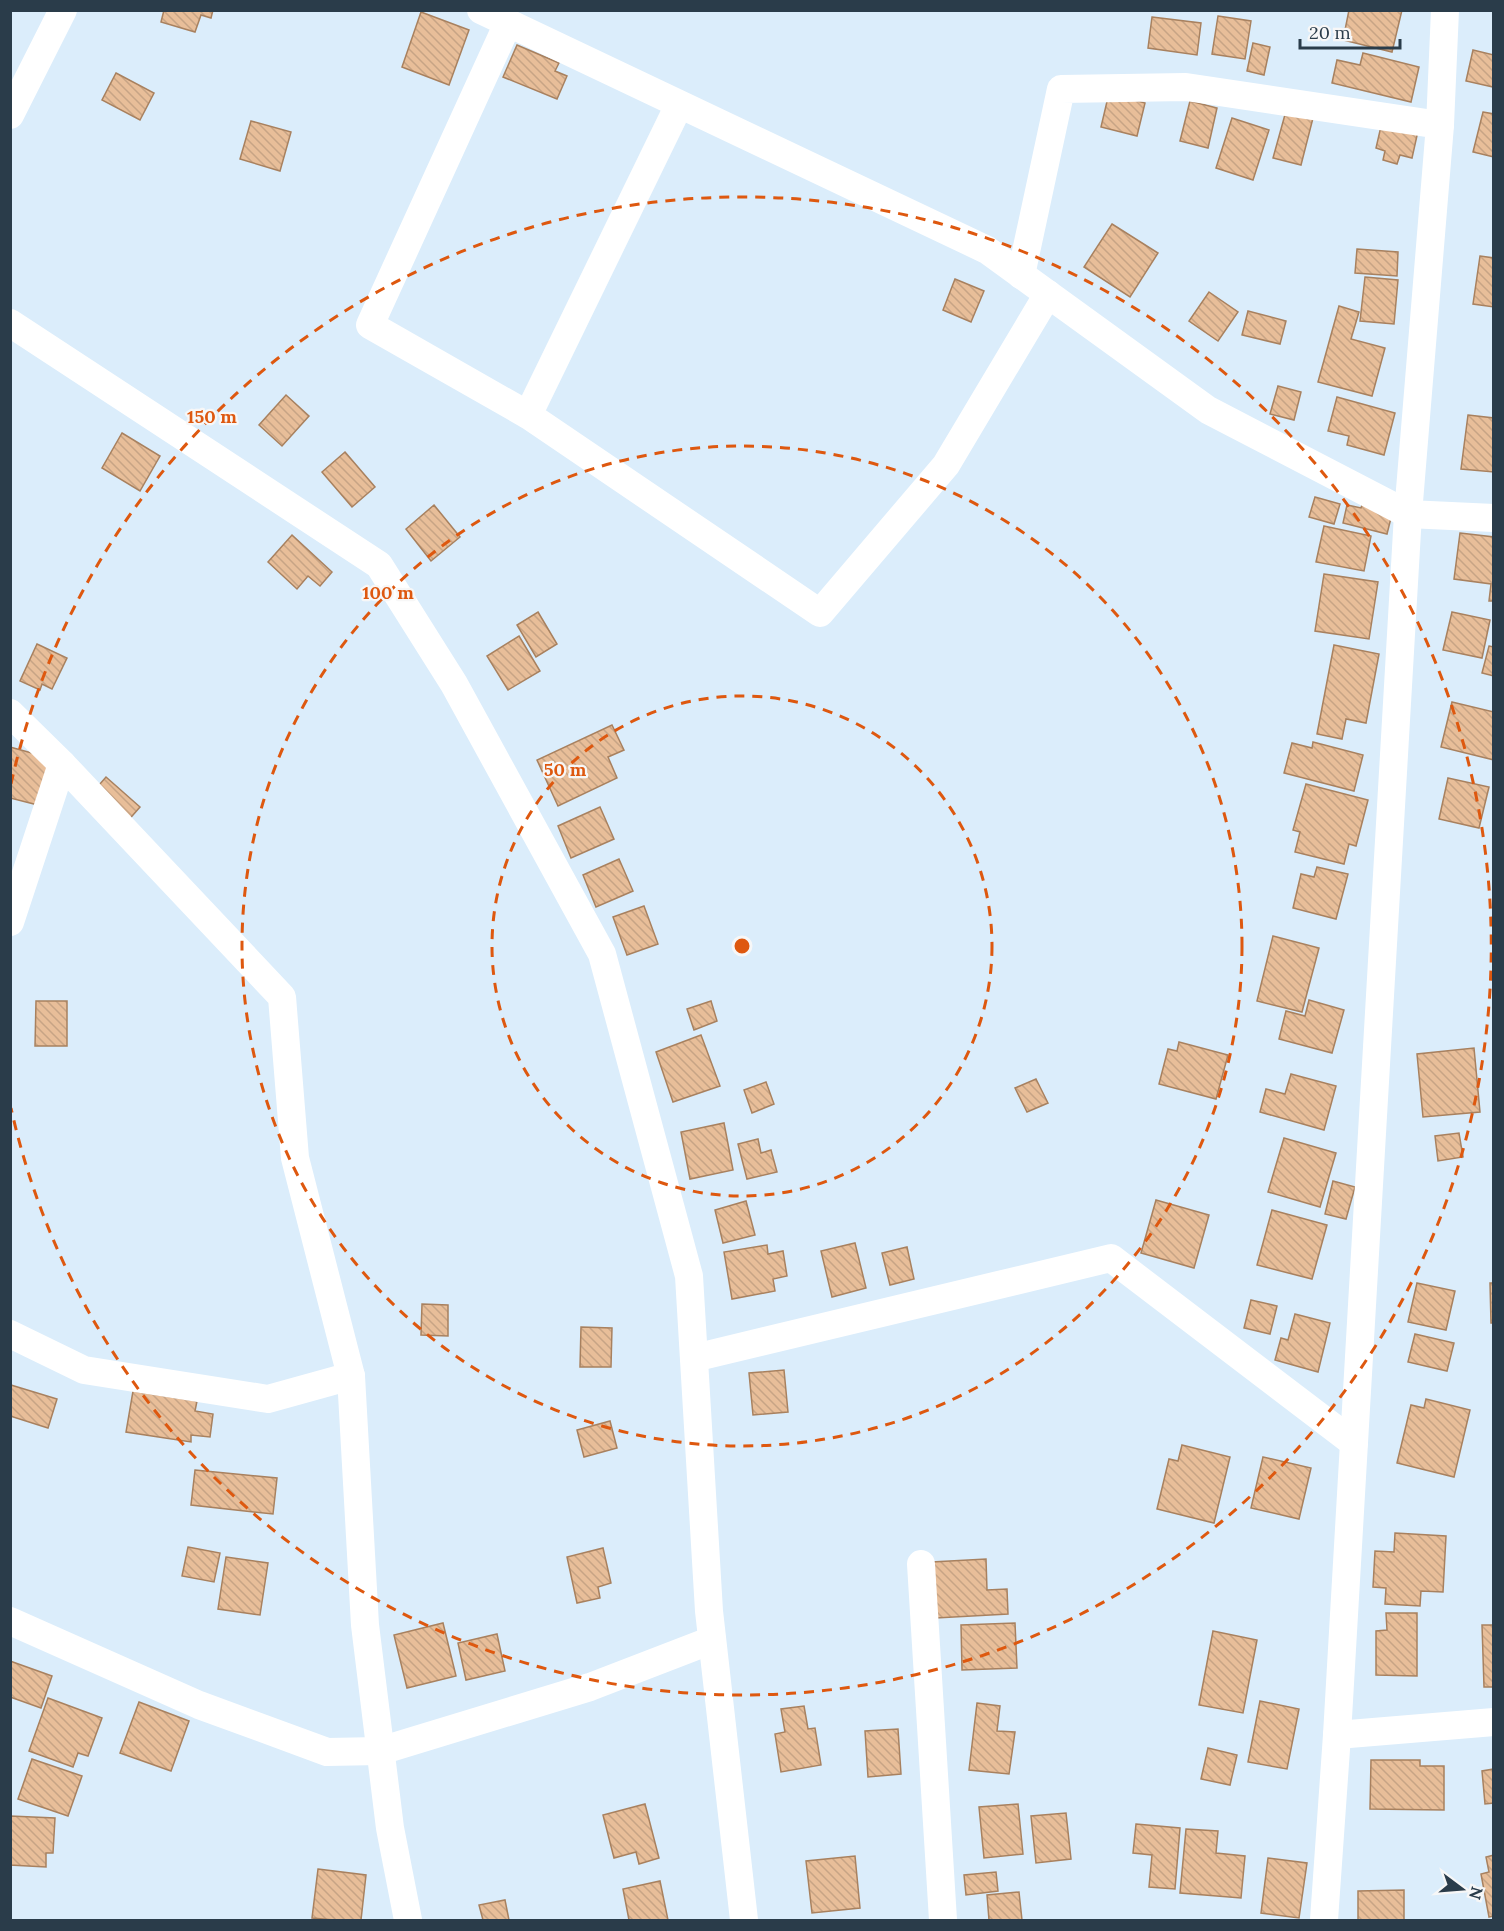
<svg xmlns="http://www.w3.org/2000/svg" width="1504" height="1931" viewBox="0 0 1504 1931" font-family="Lora,serif">
	<style>
		.building { fill: url(#building-back-hatch); stroke: #a8815f; stroke-width: 1.5 }
		.lines { fill: none; stroke-linecap: round; stroke-linejoin: round }
		.minor { stroke: #fff; stroke-width: 28 }
		.ring { fill: none; stroke: #de580f; stroke-width: 3; stroke-dasharray: 10 8 }
		.centre { fill: #de580f; stroke: #f7f7f7; stroke-width: 3 }
		.ring-label { font-size: 18px; text-anchor: middle; font-weight: bold; fill: #de580f; stroke: #f7f7f7; stroke-width: 4.5; stroke-linejoin: round; paint-order: stroke }
	</style>
	<defs>
		<pattern id="building-back-hatch" width="6" height="6" patternUnits="userSpaceOnUse" patternTransform="scale(1.5)"><rect width="6" height="6" fill="#e8be99"/><path d="M-1 5l2 2M0 0l6 6M5-1l2 2" fill="none" stroke="#c7a485"/></pattern>
	</defs>
	<rect width="100%" height="100%" fill="#dbedfb"/>
	<g class="building">
		<polygon points="164,10 213,10 211,18 201,15 195,32 161,22"/>
		<polygon points="1349,10 1402,10 1392,52 1343,40"/>
		<polygon points="421,12 469,30 449,85 402,67"/>
		<polygon points="1218,16 1251,21 1245,59 1212,54"/>
		<polygon points="1152,17 1201,23 1197,55 1148,48"/>
		<polygon points="1253,43 1270,47 1264,75 1247,71"/>
		<polygon points="517,45 559,63 555,71 567,76 557,99 503,77"/>
		<polygon points="1473,50 1494,55 1493,87 1466,81"/>
		<polygon points="1363,53 1419,67 1411,102 1332,83 1337,60 1360,65"/>
		<polygon points="116,73 154,93 140,120 102,100"/>
		<polygon points="1109,93 1145,103 1137,136 1101,127"/>
		<polygon points="1190,101 1217,108 1208,148 1180,141"/>
		<polygon points="1286,111 1313,118 1301,165 1273,158"/>
		<polygon points="1483,112 1494,114 1494,157 1473,152"/>
		<polygon points="1232,118 1269,130 1253,180 1216,168"/>
		<polygon points="251,121 291,132 280,171 240,159"/>
		<polygon points="1382,122 1418,131 1412,158 1400,155 1397,164 1383,160 1385,151 1376,148"/>
		<polygon points="1112,224 1158,253 1130,297 1084,267"/>
		<polygon points="1357,249 1398,252 1397,276 1355,273"/>
		<polygon points="1480,256 1494,258 1494,307 1473,304"/>
		<polygon points="1365,277 1398,280 1394,324 1360,321"/>
		<polygon points="955,279 984,291 971,322 943,310"/>
		<polygon points="1209,292 1238,312 1218,341 1189,321"/>
		<polygon points="1339,306 1359,312 1351,339 1385,348 1372,396 1318,382"/>
		<polygon points="1248,311 1286,321 1280,344 1242,335"/>
		<polygon points="1278,386 1301,392 1294,420 1270,414"/>
		<polygon points="286,395 309,416 282,446 259,425"/>
		<polygon points="1337,397 1395,413 1384,455 1347,445 1349,436 1328,431"/>
		<polygon points="1468,415 1494,418 1494,472 1461,469"/>
		<polygon points="122,433 160,456 140,491 102,468"/>
		<polygon points="345,452 375,487 352,507 322,472"/>
		<polygon points="1315,497 1340,504 1334,524 1309,517"/>
		<polygon points="1363,502 1393,510 1387,534 1343,523 1347,505 1361,508"/>
		<polygon points="434,505 460,537 431,561 406,529"/>
		<polygon points="1324,526 1371,536 1364,571 1316,562"/>
		<polygon points="1460,533 1494,537 1494,601 1489,601 1491,584 1454,579"/>
		<polygon points="292,535 332,572 320,586 308,576 297,589 268,562"/>
		<polygon points="1324,574 1378,582 1369,639 1315,631"/>
		<polygon points="538,612 557,644 536,657 517,625"/>
		<polygon points="1452,612 1490,620 1482,658 1443,650"/>
		<polygon points="519,636 540,671 508,690 487,656"/>
		<polygon points="37,644 67,658 52,689 42,684 40,690 20,681"/>
		<polygon points="1334,645 1379,654 1366,723 1346,719 1342,739 1317,734"/>
		<polygon points="1489,646 1494,647 1494,676 1482,673"/>
		<polygon points="1452,702 1494,712 1494,760 1441,747"/>
		<polygon points="612,725 624,750 608,757 617,778 558,806 537,760"/>
		<polygon points="1313,742 1363,755 1354,791 1284,773 1292,743 1312,748"/>
		<polygon points="10,747 50,758 38,805 10,798"/>
		<polygon points="106,777 140,807 126,823 93,792"/>
		<polygon points="1448,778 1489,787 1479,828 1439,819"/>
		<polygon points="1306,784 1368,800 1356,846 1349,844 1344,864 1295,852 1300,832 1293,830"/>
		<polygon points="600,807 614,839 571,858 558,826"/>
		<polygon points="619,859 633,891 596,907 583,875"/>
		<polygon points="1317,867 1348,874 1336,919 1293,908 1301,874 1314,877"/>
		<polygon points="644,906 658,944 627,955 613,917"/>
		<polygon points="1273,936 1319,948 1302,1012 1257,1001"/>
		<polygon points="1309,1000 1344,1010 1332,1053 1279,1039 1286,1011 1305,1016"/>
		<polygon points="36,1001 67,1001 67,1046 35,1046"/>
		<polygon points="711,1001 717,1021 694,1030 687,1009"/>
		<polygon points="701,1035 720,1086 673,1102 656,1052"/>
		<polygon points="1179,1042 1228,1055 1216,1099 1159,1084 1168,1049 1177,1051"/>
		<polygon points="1474,1048 1480,1112 1423,1117 1417,1054"/>
		<polygon points="1291,1074 1336,1086 1324,1130 1260,1112 1266,1089 1285,1094"/>
		<polygon points="1036,1079 1048,1103 1027,1112 1015,1088"/>
		<polygon points="766,1082 774,1104 752,1113 744,1090"/>
		<polygon points="724,1123 733,1170 690,1179 681,1132"/>
		<polygon points="1459,1133 1463,1157 1438,1161 1435,1136"/>
		<polygon points="1284,1138 1336,1153 1320,1207 1268,1192"/>
		<polygon points="758,1139 761,1153 771,1150 777,1172 747,1179 738,1144"/>
		<polygon points="1333,1181 1355,1187 1346,1219 1325,1214"/>
		<polygon points="1156,1200 1209,1215 1194,1268 1141,1253"/>
		<polygon points="746,1201 755,1235 723,1243 715,1210"/>
		<polygon points="1272,1210 1327,1225 1312,1279 1257,1265"/>
		<polygon points="855,1243 866,1288 832,1297 821,1251"/>
		<polygon points="767,1245 768,1254 783,1251 787,1276 773,1279 775,1291 732,1299 724,1252"/>
		<polygon points="907,1247 914,1279 890,1285 882,1253"/>
		<polygon points="1417,1283 1455,1291 1446,1330 1408,1322"/>
		<polygon points="1490,1283 1494,1283 1494,1323 1491,1323"/>
		<polygon points="1251,1300 1277,1306 1270,1334 1244,1328"/>
		<polygon points="422,1304 448,1305 448,1336 421,1335"/>
		<polygon points="1295,1314 1330,1323 1318,1372 1275,1360 1281,1338 1288,1340"/>
		<polygon points="581,1327 612,1328 611,1367 580,1367"/>
		<polygon points="1415,1334 1454,1343 1447,1371 1408,1362"/>
		<polygon points="784,1370 788,1412 753,1415 749,1373"/>
		<polygon points="11,1385 57,1399 48,1428 10,1416"/>
		<polygon points="133,1391 197,1401 195,1411 213,1414 210,1437 191,1435 191,1442 126,1432"/>
		<polygon points="1426,1399 1470,1410 1454,1477 1397,1463 1411,1405 1424,1408"/>
		<polygon points="610,1421 617,1448 584,1457 577,1430"/>
		<polygon points="1182,1445 1230,1457 1214,1523 1157,1509 1169,1459 1178,1461"/>
		<polygon points="1263,1457 1311,1468 1299,1519 1251,1508"/>
		<polygon points="195,1470 277,1478 273,1514 191,1505"/>
		<polygon points="1395,1533 1446,1536 1443,1592 1421,1591 1420,1606 1385,1604 1386,1588 1373,1587 1375,1551 1394,1552"/>
		<polygon points="188,1547 220,1553 214,1582 182,1576"/>
		<polygon points="603,1548 611,1583 598,1587 600,1598 577,1603 567,1557"/>
		<polygon points="226,1557 268,1563 260,1615 218,1609"/>
		<polygon points="986,1559 987,1590 1007,1589 1008,1614 936,1618 932,1562"/>
		<polygon points="1386,1613 1417,1613 1417,1676 1376,1675 1376,1631 1387,1630"/>
		<polygon points="443,1623 456,1676 407,1688 394,1635"/>
		<polygon points="1015,1623 1017,1668 962,1670 961,1625"/>
		<polygon points="1482,1625 1494,1625 1494,1687 1484,1687"/>
		<polygon points="1213,1631 1257,1640 1243,1713 1199,1705"/>
		<polygon points="497,1634 505,1671 466,1680 458,1643"/>
		<polygon points="10,1661 52,1676 41,1708 10,1697"/>
		<polygon points="48,1698 102,1718 88,1756 78,1753 73,1767 29,1751"/>
		<polygon points="1260,1701 1299,1709 1287,1769 1248,1762"/>
		<polygon points="139,1702 189,1721 171,1771 120,1753"/>
		<polygon points="977,1703 1000,1706 997,1731 1015,1732 1009,1774 969,1770"/>
		<polygon points="804,1706 808,1729 815,1728 821,1765 781,1772 775,1734 785,1732 781,1709"/>
		<polygon points="898,1729 901,1774 868,1777 865,1731"/>
		<polygon points="1208,1748 1237,1755 1230,1785 1201,1779"/>
		<polygon points="32,1759 82,1776 68,1816 18,1799"/>
		<polygon points="1371,1760 1420,1760 1420,1766 1444,1766 1444,1810 1370,1809"/>
		<polygon points="1494,1769 1494,1803 1485,1804 1482,1771"/>
		<polygon points="645,1804 659,1858 639,1864 636,1852 614,1858 603,1815"/>
		<polygon points="1018,1804 1023,1854 984,1858 979,1807"/>
		<polygon points="1066,1813 1071,1859 1036,1863 1031,1816"/>
		<polygon points="10,1816 55,1818 53,1853 46,1853 46,1867 10,1865"/>
		<polygon points="1136,1824 1180,1828 1175,1889 1149,1887 1152,1855 1133,1853"/>
		<polygon points="1186,1829 1218,1831 1216,1853 1245,1856 1241,1898 1180,1893"/>
		<polygon points="1494,1855 1494,1916 1489,1917 1481,1874 1489,1872 1486,1857"/>
		<polygon points="855,1856 860,1908 812,1913 806,1861"/>
		<polygon points="1268,1858 1307,1863 1299,1918 1261,1913"/>
		<polygon points="318,1869 366,1875 361,1920 334,1920 312,1918"/>
		<polygon points="996,1872 998,1891 966,1895 964,1875"/>
		<polygon points="660,1881 668,1920 629,1920 623,1889"/>
		<polygon points="1404,1890 1404,1920 1358,1920 1358,1891"/>
		<polygon points="1019,1892 1022,1920 989,1920 987,1895"/>
		<polygon points="505,1900 509,1920 483,1920 479,1905"/>
	</g>
	<g class="lines">
		<g class="minor">
			<polyline points="481,10 987,250 1208,410 1408,514 1494,518"/>
			<polyline points="508,23 370,325 528,415 820,613 946,465 1048,294"/>
			<polyline points="10,115 63,10"/>
			<polyline points="1021,275 1061,89 1186,87 1440,125"/>
			<polyline points="10,323 379,565 454,684 602,954 689,1276 709,1611 744,1920"/>
			<polyline points="528,415 679,105"/>
			<polyline points="10,713 62,764 282,997 295,1158 351,1376 365,1625 390,1828 408,1920"/>
			<polyline points="10,922 62,764"/>
			<polyline points="10,1334 84,1370 268,1399 351,1376"/>
			<polyline points="694,1358 1111,1258 1354,1443"/>
			<polyline points="921,1564 943,1920"/>
			<polyline points="10,1621 199,1705 327,1752 380,1751 590,1687 712,1640"/>
			<polyline points="1337,1735 1494,1722"/>
			<polyline points="1324,1920 1337,1735 1408,514 1440,125 1445,10"/>
		</g>
	</g>
	<g class="ring">
		<circle cx="742" cy="946" r="250"/>
		<circle cx="742" cy="946" r="500"/>
		<path d="M11 784A749 749 0 1 1 11 1108"/>
	</g>
	<circle cx="742" cy="946" r="9" class="centre"/>
	<g class="ring-label">
		<text x="212" y="423">150 m</text>
		<text x="388" y="599">100 m</text>
		<text x="565" y="776">50 m</text>
	</g>
	<rect width="1504" height="1931" fill="none" stroke="#2a3c4a" stroke-width="24"/>
	<g transform="translate(1462 1889) rotate(106)" stroke="#f7f7f7" stroke-width="4.5" paint-order="stroke">
	<path d="M0-4.5L10 22L0 15L-10 22Z" fill="#2a3c4a"/>
	<text y="-9" font-size="16" font-weight="bold" text-anchor="middle" fill="#2a3c4a">N</text>
	</g>
	<path d="M1300 39v9h100v-9" fill="none" stroke="#2a3c4a" stroke-width="3"/>
	<text x="1309" y="39" font-size="18" fill="#2a3c4a" stroke="#f7f7f7" stroke-width="4.5" paint-order="stroke">20 m</text>
</svg>
